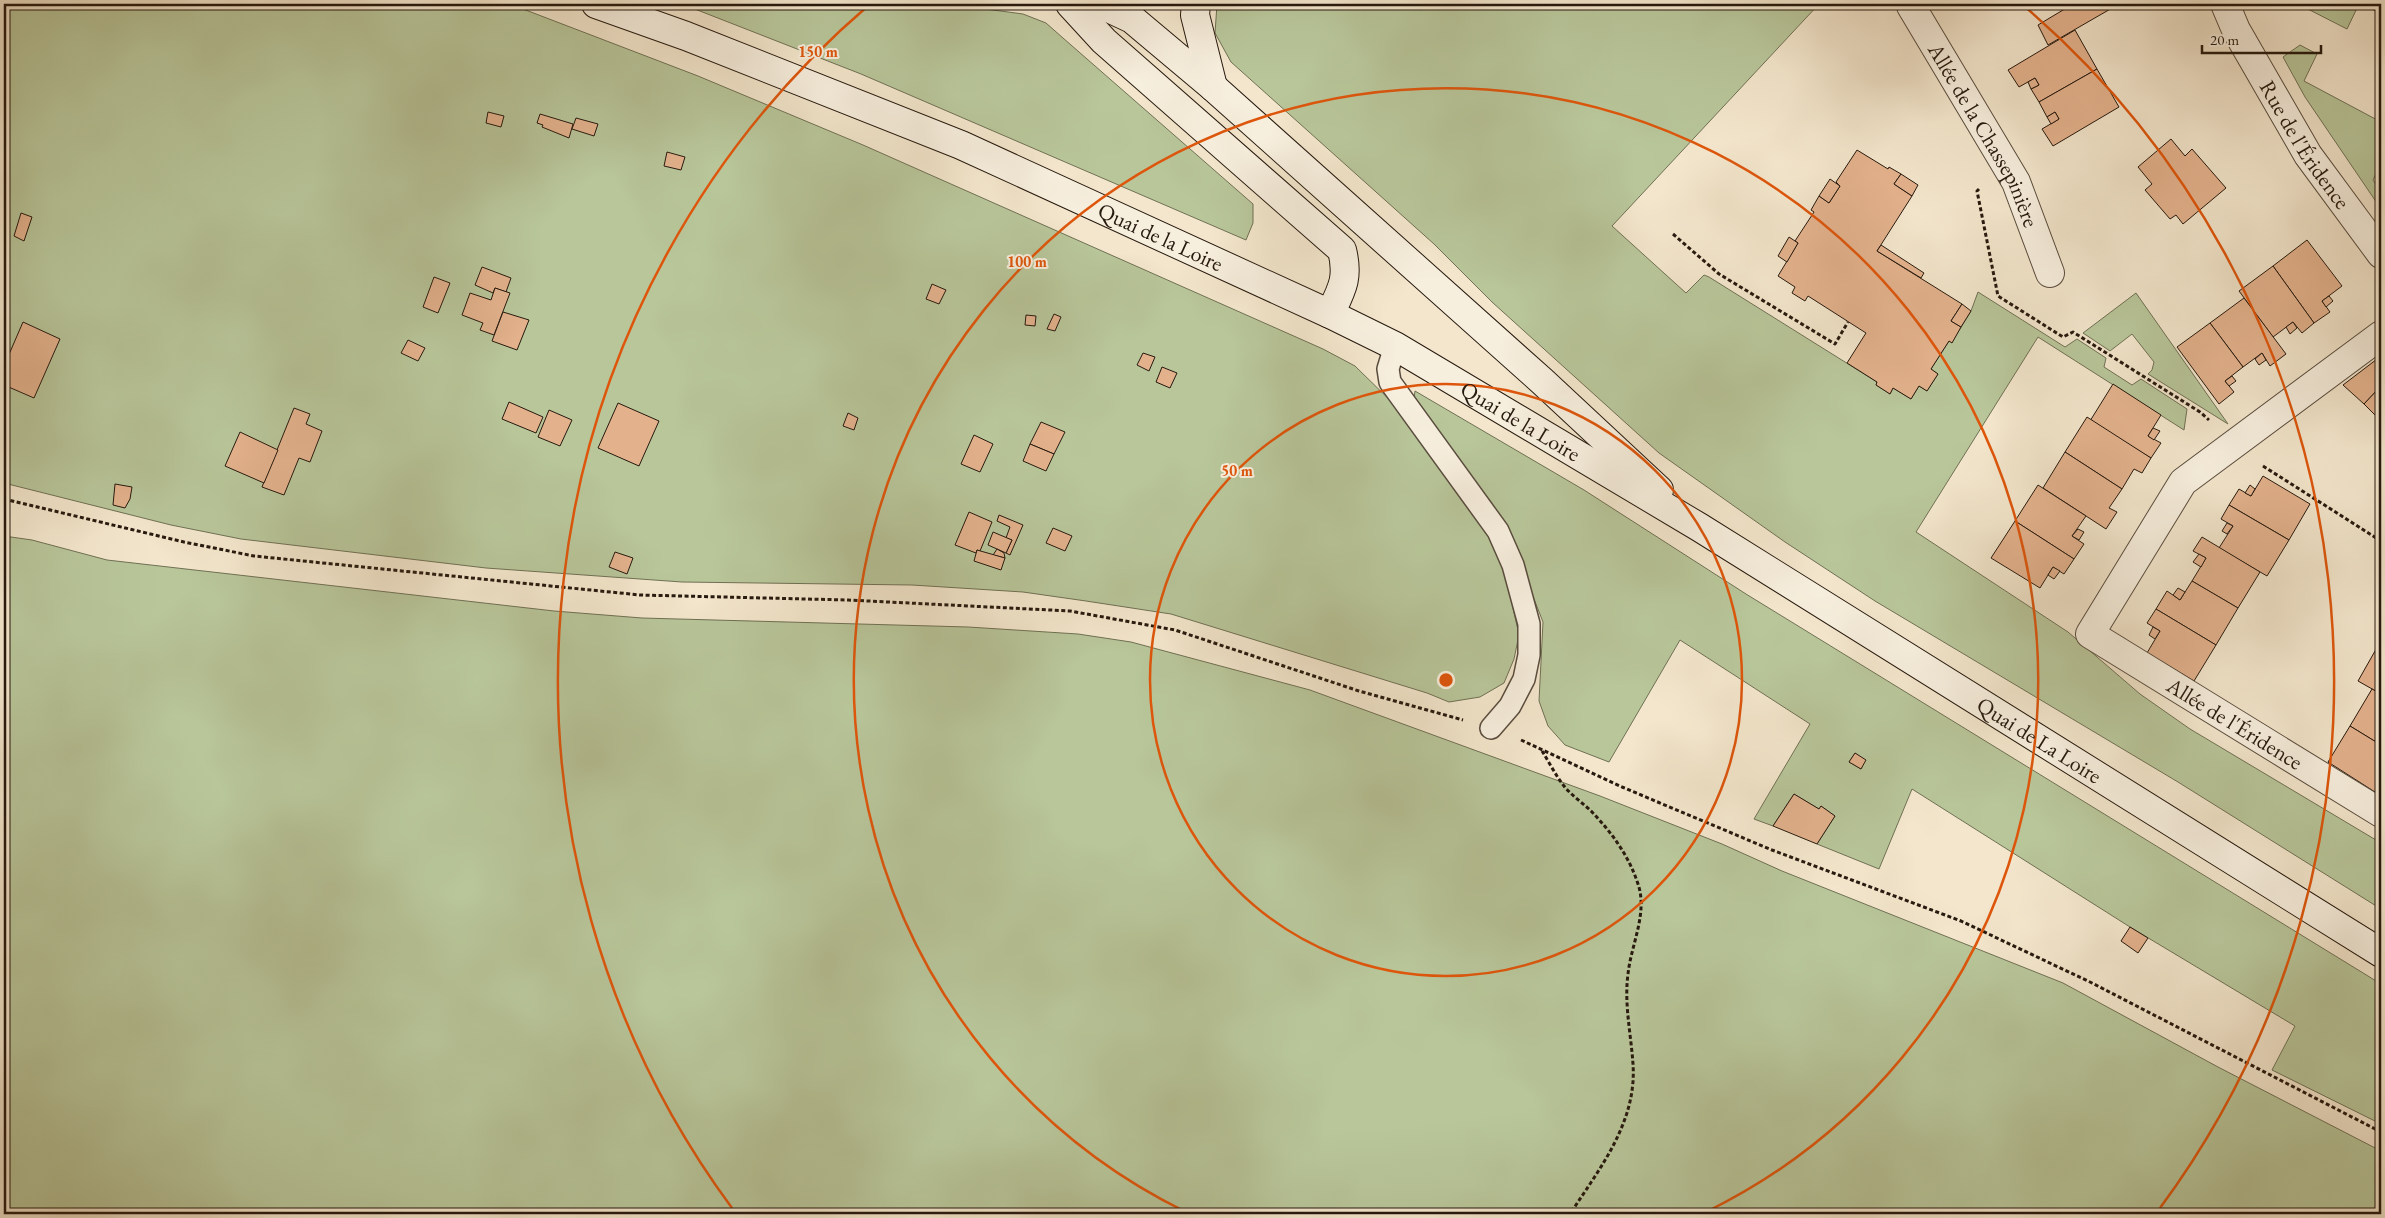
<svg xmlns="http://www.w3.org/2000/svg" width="2385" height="1218" viewBox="0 0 2385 1218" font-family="'EB Garamond',serif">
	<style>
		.green { fill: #b8c69a; stroke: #6f7054; fill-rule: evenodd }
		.building { fill: #e3b28d; stroke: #26190e }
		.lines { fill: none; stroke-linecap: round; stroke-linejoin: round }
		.service-casing { stroke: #594c3e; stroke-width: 24 }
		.minor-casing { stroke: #594c3e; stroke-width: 30 }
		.secondary-casing { stroke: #26190e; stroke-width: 30 }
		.path { stroke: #26190e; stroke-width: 3; stroke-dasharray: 4 2.5; stroke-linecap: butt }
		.service { stroke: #f7efde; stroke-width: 21 }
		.minor { stroke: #f7efde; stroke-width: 28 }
		.secondary { stroke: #f7efde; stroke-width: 28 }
		.ring { fill: none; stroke: #de560c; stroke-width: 2.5 }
		.labels { text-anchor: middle; stroke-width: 4; stroke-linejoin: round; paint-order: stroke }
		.street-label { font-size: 22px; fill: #26190e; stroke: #f7efde }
		.centre { fill: #de560c; stroke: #f7efde; stroke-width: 2.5 }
		.ring-label { font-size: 15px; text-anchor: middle; font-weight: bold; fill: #de560c; stroke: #f7efde; stroke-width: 4; stroke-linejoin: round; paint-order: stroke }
	</style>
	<rect width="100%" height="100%" fill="#f3e6cc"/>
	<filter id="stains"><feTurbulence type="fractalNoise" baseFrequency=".004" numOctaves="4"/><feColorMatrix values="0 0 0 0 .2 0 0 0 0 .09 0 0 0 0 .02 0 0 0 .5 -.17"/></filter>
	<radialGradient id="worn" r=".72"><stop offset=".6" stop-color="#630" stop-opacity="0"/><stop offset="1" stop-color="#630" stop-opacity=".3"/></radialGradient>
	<g class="green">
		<polygon points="4,4 510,4 698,76 863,145 1323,349 1355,366 1405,415 1482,514 1504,567 1519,635 1514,659 1504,683 1480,697 1449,702 1427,693 1171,614 1086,601 1023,592 912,585 682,582 486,568 241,539 171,525 4,483"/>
		<polygon points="682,4 948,4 1023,14 1046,23 1063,38 1253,204 1253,223 1246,240 861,74"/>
		<polygon points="1217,4 1819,4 1612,226 1686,293 1704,275 1709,277 1877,382 1876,385 1890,394 1893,388 1911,399 1919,386 1927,391 1938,374 1931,369 1949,341 1952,342 1971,311 1978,292 2065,347 2077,339 2106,358 2104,367 2132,385 2141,379 2187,409 2184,430 2038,337 1916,532 2068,632 2140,694 2190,729 2381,843 2381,909 2178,782 1875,601 1785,542 1659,453 1492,302 1434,244 1231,62 1215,33"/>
		<polygon points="2298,4 2359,4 2347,29"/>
		<polygon points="2362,4 2381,4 2381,14"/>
		<polygon points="2300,45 2317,54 2304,81 2381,122 2381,144 2376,154 2380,165 2373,180 2381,192 2381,209 2305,97 2283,57"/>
		<polygon points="2136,293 2228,424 2148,374 2152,370 2154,362 2132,334 2110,351 2083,333"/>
		<path d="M1415,391L1584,490L1746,594L2381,984V1124L2272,1070L2295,1026L2130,927L1912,789L1879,869L1817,844L1835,816L1821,806L1819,809L1794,794L1773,826L1754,819L1810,724L1680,640L1609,762L1565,745L1548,726L1539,701L1543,622L1509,535L1491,502L1414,399ZM1855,753L1865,760L1861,769L1849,762Z"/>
		<polygon points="4,536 32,540 107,560 554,611 642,618 968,627 1078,634 1131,642 1310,690 1600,796 1722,844 1782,871 2063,983 2218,1067 2381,1151 2381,1214 4,1214"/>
	</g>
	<g class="building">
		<polygon points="2073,4 2119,4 2048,45 2038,25"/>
		<polygon points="2075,30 2097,69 2039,102 2031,89 2039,85 2035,78 2019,87 2008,70"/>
		<polygon points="2097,69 2119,107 2053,146 2042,129 2059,119 2055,112 2047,117 2039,102"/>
		<polygon points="2035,78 2039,85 2031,89 2028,82"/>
		<polygon points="488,112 504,116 501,127 486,123"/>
		<polygon points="2055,112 2059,119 2051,124 2047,117"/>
		<polygon points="540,114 573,124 569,138 542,127 543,125 537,123"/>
		<polygon points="576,118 598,124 594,136 572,129"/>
		<polygon points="2171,139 2185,156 2192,149 2226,188 2183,224 2176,215 2170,219 2145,190 2152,184 2138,167"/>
		<polygon points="1857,150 1888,169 1889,167 1901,174 1894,184 1912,196 1877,251 1962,304 1951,321 1961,327 1952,343 1949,341 1931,369 1938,374 1927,391 1919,386 1911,399 1893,388 1890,394 1876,385 1877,382 1847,363 1866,333 1808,296 1805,301 1792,293 1795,287 1778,276 1798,243 1795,241 1814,212 1811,210 1819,196 1829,203 1840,186 1836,182"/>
		<polygon points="667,152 685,157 681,170 664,166"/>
		<polygon points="1901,174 1918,185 1912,196 1894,184"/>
		<polygon points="1830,179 1840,186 1829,203 1819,196"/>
		<polygon points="21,213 32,217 24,241 14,236"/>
		<polygon points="1789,237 1798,243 1787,262 1778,256"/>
		<polygon points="2307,240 2342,286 2322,301 2330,312 2314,323 2273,266"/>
		<polygon points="1881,245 1924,273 1921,278 1877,251"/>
		<polygon points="2273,266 2314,323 2302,333 2293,322 2273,337 2239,291"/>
		<polygon points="482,267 511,278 506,292 495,288 493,293 475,285"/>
		<polygon points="434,277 450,283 438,313 423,307"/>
		<polygon points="932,284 946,290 939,304 926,299"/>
		<polygon points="495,288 510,293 494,335 480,330 483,323 462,315 470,293 491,300"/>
		<polygon points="2329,296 2333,301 2326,307 2322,301"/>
		<polygon points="2244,298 2286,354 2270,366 2262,353 2243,367 2210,323"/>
		<polygon points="1962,304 1971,311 1961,327 1951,321"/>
		<polygon points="503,312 529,320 517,350 492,341"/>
		<polygon points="1054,314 1061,317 1055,331 1047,329"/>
		<polygon points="1026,315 1036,316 1035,326 1025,325"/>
		<polygon points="23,322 60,339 34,398 4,385 4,366"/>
		<polygon points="2293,322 2297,328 2290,334 2286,327"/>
		<polygon points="2210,323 2243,367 2225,381 2234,392 2219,404 2177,347"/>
		<polygon points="408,340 425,348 418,361 401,353"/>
		<polygon points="1143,353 1155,357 1149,371 1137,365"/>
		<polygon points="2262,353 2266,360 2259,365 2255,359"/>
		<polygon points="2381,356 2381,386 2364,404 2343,385"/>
		<polygon points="1162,367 1177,373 1170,388 1156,382"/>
		<polygon points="2232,376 2236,381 2229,386 2225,381"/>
		<polygon points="2113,384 2161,415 2148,436 2161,443 2151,458 2090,421"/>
		<polygon points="2381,386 2381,421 2364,404"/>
		<polygon points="509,402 543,417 536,433 502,419"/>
		<polygon points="618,403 659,421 639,466 598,448"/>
		<polygon points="294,408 310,414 306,424 322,431 310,462 299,458 284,495 262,487"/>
		<polygon points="549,410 572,420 560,446 538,437"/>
		<polygon points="848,413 858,418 854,430 843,426"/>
		<polygon points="2087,417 2151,458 2142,473 2134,469 2122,489 2065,452"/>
		<polygon points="1041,422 1065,432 1054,454 1030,444"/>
		<polygon points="2153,428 2160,431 2154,440 2148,436"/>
		<polygon points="240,432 278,450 264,483 225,466"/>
		<polygon points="974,435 993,444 980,472 961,464"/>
		<polygon points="1030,444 1054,454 1046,471 1023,461"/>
		<polygon points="2065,452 2122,489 2109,508 2117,512 2106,529 2043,488"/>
		<polygon points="2263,476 2310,504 2289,540 2229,505 2239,489 2251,496"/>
		<polygon points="115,484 132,487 130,499 125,508 113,505"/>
		<polygon points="2038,485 2086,516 2072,536 2084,544 2074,559 2015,521"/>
		<polygon points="2250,485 2255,489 2251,496 2245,493"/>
		<polygon points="2229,505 2289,540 2267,576 2219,548 2233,526 2221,519"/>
		<polygon points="969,512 992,522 980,551 977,550 976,553 955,545"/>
		<polygon points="999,515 1023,525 1010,555 1006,553 1012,540 1006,538 1010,527 997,521"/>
		<polygon points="2015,521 2074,559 2064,574 2053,567 2040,588 1991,558"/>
		<polygon points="2227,523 2233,526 2227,534 2222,531"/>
		<polygon points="1053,528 1072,536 1065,551 1046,543"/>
		<polygon points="2078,529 2084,532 2079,540 2072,536"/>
		<polygon points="993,532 1012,540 1006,553 988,545"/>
		<polygon points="2202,537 2260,572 2238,608 2192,581 2206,558 2193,551"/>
		<polygon points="997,549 1004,553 1005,558 993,555"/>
		<polygon points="977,550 1005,558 1001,570 974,561"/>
		<polygon points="615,552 633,558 627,574 609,567"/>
		<polygon points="2199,554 2206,558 2201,567 2193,562"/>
		<polygon points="2053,567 2060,571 2054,579 2048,575"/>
		<polygon points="2192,581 2238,608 2216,645 2156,609 2167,591 2180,600"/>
		<polygon points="2178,588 2185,592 2180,600 2173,595"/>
		<polygon points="2156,609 2216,645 2194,681 2147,653 2160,631 2147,623"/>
		<polygon points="2153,627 2160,631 2155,639 2149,635"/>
		<polygon points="2381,632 2381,645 2376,642"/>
		<polygon points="2379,644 2381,645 2381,694 2358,681"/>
		<polygon points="2372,689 2381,694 2381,745 2350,726"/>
		<polygon points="2350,726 2381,745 2381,783 2375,792 2328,762"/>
		<polygon points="1855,753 1866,760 1861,769 1849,762"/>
		<polygon points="1794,794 1819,809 1821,806 1835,816 1817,844 1773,826"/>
		<polygon points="2130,927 2148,938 2138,953 2121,941"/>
	</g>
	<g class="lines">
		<defs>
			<polyline id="service" points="1395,346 1388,369 1390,382 1498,531 1513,565 1529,624 1529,655 1524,679 1510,706 1491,728"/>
			<g id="minor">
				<path id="s1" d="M1916,4L1911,6L2016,182L2050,273"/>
				<path id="s2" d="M2225,4L2236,30L2308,155L2381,254"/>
				<path id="s3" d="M2381,335L2183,482L2090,634L2381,813"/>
			</g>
			<g id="secondary">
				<path id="s4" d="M596,4L686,36L961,145L1330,314L1395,346L1699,527L2381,953"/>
				<path d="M1070,4L1104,41L1342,250C1349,278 1342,289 1330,314"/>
				<polyline points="1100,4 1132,19 1213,87 1542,381 1659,490"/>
				<polyline points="1196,4 1195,15 1213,87"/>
			</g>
		</defs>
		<use href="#service" class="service-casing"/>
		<use href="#minor" class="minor-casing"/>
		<use href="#secondary" class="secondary-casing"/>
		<g class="path">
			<polyline points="2379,4 2381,5"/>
			<polyline points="1979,189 1977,191 1998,296 2063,337 2073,332 2200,412 2209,420"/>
			<polyline points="1673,234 1719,274 1835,344 1848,322"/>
			<polyline points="2263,466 2381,541"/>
			<polyline points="4,499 184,542 254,556 640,595 848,600 1070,611 1175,630 1359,691 1463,720"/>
			<polyline points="1521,740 1622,787 1772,850 1961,921 2090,982 2381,1132"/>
			<path d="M1542,751C1549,762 1556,776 1564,786C1572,796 1583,803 1592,812C1612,833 1629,856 1638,884C1648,913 1631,945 1628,974C1624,1004 1631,1034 1633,1064C1637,1122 1600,1168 1570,1214"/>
		</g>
		<use href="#service" class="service"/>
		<use href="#minor" class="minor"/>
		<use href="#secondary" class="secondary"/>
	</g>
	<g class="ring">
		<circle cx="1446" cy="680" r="296"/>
		<path d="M1186 1212A592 592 0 1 1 1706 1212"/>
		<path d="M732 1208A888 888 0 0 1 869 5M2023 5A888 888 0 0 1 2160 1208"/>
	</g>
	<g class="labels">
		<g class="street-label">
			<text dy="8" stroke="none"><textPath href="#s1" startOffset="154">Allée de la Chassepinière</textPath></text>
			<text dy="8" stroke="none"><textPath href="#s2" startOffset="162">Rue de l'Éridence</textPath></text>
			<text dy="8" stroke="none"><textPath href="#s4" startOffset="611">Quai de la Loire</textPath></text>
			<text dy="8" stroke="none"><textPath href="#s4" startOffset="1016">Quai de la Loire</textPath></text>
			<text dy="8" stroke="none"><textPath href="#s3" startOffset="595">Allée de l'Éridence</textPath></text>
			<text dy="8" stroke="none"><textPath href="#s4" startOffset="1625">Quai de La Loire</textPath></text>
		</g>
	</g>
	<circle cx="1446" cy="680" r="8" class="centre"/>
	<g class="ring-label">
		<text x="818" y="57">150 m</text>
		<text x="1027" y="267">100 m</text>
		<text x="1237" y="476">50 m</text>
	</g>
	<rect width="2385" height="1218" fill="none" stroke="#f3e6cc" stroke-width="20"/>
	<rect x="5" y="5" width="2375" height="1208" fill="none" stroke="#26190e" stroke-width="2.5"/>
	<rect x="10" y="10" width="2365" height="1198" fill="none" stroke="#26190e"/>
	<path d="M2202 45v8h119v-8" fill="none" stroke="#26190e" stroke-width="2.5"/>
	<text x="2210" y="45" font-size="15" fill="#26190e" stroke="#f7efde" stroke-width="4" paint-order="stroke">20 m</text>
	<rect width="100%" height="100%" filter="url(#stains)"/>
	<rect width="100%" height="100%" fill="url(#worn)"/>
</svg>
